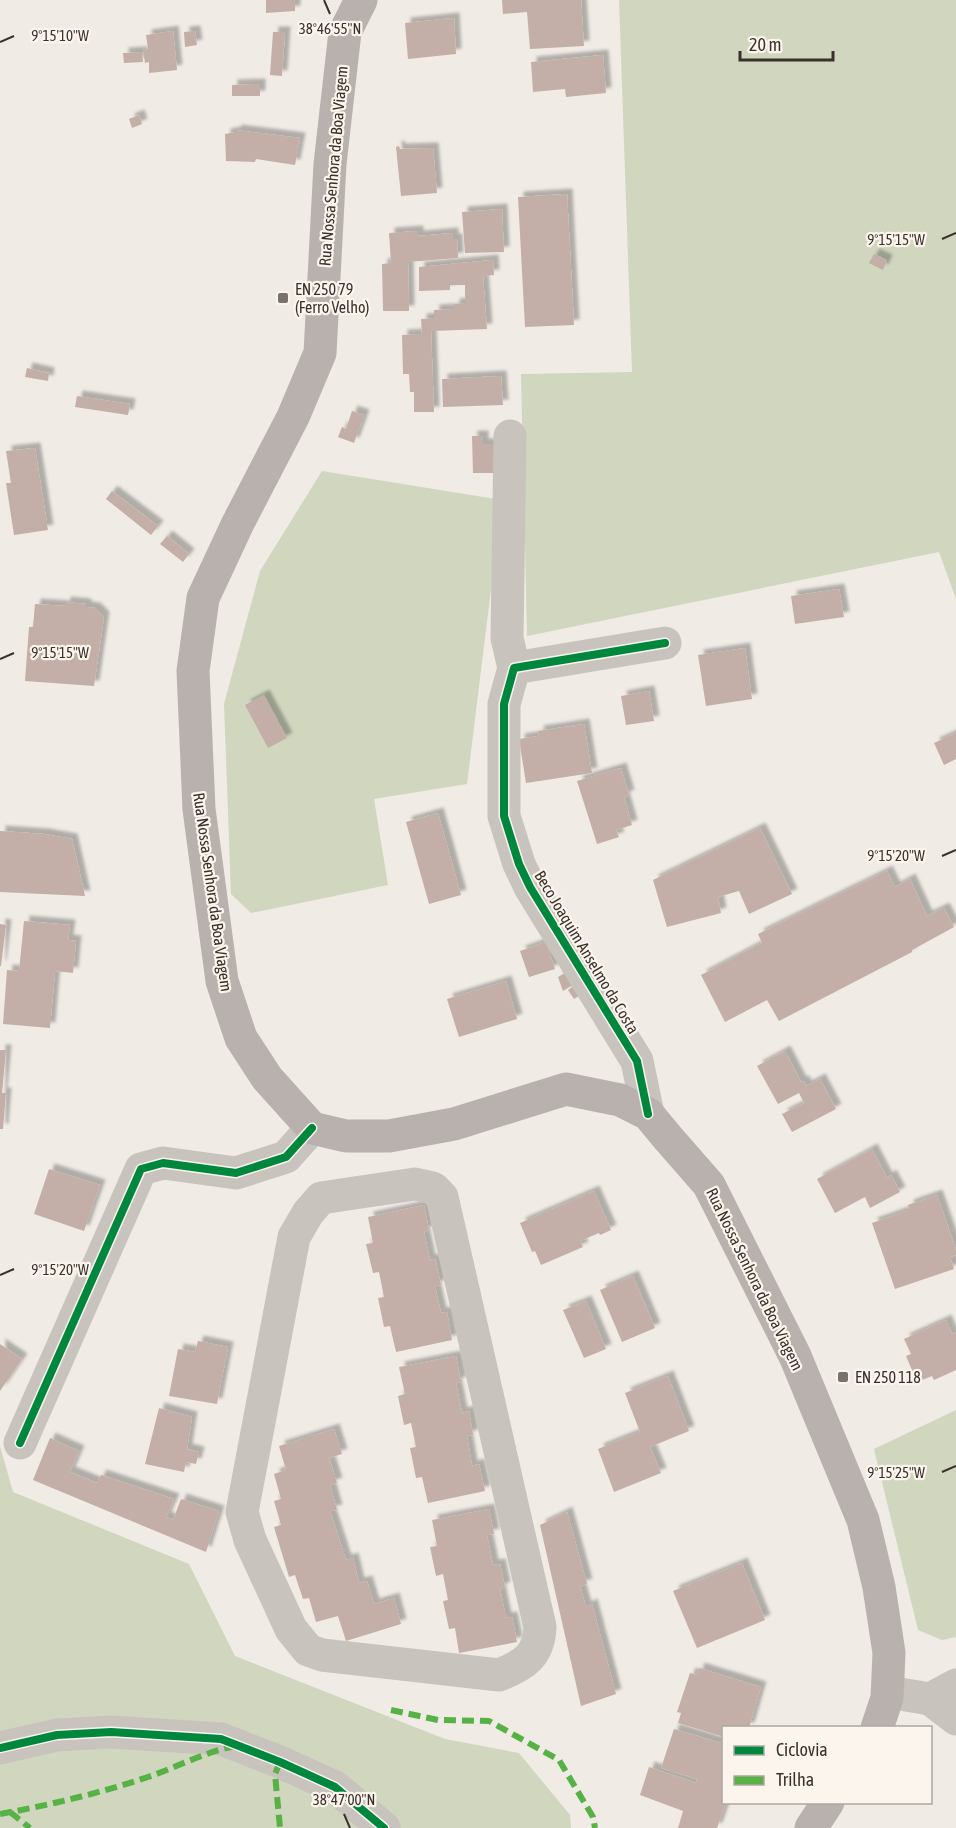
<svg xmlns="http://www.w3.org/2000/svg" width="956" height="1828" viewBox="0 0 956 1828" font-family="'Asap Condensed',sans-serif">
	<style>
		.green { fill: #d1d6bf }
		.building { fill: #c3afa7; filter: url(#shadow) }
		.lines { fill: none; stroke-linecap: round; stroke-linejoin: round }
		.minor { stroke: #c9c3be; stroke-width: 33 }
		.major { stroke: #b8b1ad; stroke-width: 33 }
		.quiet { stroke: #57b246; stroke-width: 6; stroke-dasharray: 12 6; stroke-linecap: butt }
		.cycleway-casing { stroke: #fbf5ee; stroke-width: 11 }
		.cycleway { stroke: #00873e; stroke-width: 8 }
		.ticks { fill: none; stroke: #3b302b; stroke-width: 2 }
		.poi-dot { fill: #7a716c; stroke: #fbf5ee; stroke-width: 2 }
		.labels { text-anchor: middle; stroke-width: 4.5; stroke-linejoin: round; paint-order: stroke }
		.street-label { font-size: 16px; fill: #3b302b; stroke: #fbf5ee }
		.poi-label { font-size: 16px; fill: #3b302b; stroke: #fbf5ee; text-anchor: start }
		.ticks-label { font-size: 15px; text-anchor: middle; fill: #3b302b; stroke: #fbf5ee; stroke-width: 4.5; stroke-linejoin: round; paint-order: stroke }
	</style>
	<defs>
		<filter id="shadow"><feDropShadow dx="5.5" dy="-5.5" stdDeviation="1.5" flood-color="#0004"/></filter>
	</defs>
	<rect width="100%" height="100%" fill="#f0ebe5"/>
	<g class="green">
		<polygon points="619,0 956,0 956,599 939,552 527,636 521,374 632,372"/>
		<polygon points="322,471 502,500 467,784 374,799 388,885 251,913 231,894 224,704 260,571"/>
		<polygon points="956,1410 956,1637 942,1640 918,1630 874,1449"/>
		<polygon points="0,1446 13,1492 189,1564 235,1656 445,1739 519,1753 570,1815 571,1828 0,1828"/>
	</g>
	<g class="building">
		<polygon points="266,0 295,0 295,11 266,13"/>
		<polygon points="502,0 581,0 584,46 530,49 527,12 503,14"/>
		<polygon points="454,18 456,54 408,59 405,23"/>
		<polygon points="173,31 177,70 149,73 149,62 145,63 143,50 148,49 146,35"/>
		<polygon points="195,31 197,45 185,47 184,32"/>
		<polygon points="273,32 285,32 282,76 270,75"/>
		<polygon points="142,52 143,62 124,63 123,53"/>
		<polygon points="603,55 606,93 566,97 565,89 533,92 531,62"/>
		<polygon points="260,84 260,96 232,96 232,85"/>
		<polygon points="139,115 142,124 132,128 129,119"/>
		<polygon points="236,130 300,138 295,165 256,159 255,162 226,161 225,134 236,132"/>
		<polygon points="399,146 400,149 433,148 437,193 401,196 396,147"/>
		<polygon points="567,194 574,325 525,327 518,197"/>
		<polygon points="502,209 504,252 465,253 462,212"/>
		<polygon points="418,231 418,236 453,233 453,239 457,239 458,258 408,262 409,311 383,311 382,264 391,263 389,233"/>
		<polygon points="874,254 887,260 883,270 869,263"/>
		<polygon points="493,260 494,275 483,276 487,329 431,331 434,412 414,412 414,392 410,392 409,374 403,374 402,335 422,334 421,319 434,318 434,310 454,309 454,304 465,303 465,285 450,285 450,290 419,291 419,267"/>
		<polygon points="27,368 49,373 48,381 25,377"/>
		<polygon points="501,376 503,405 443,407 442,379"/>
		<polygon points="77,396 130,404 128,415 75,407"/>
		<polygon points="352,411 364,415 354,443 338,437 342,427 346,429"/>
		<polygon points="472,436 483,436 483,444 505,444 505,473 473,473"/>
		<polygon points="35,448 48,530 14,535 6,483 11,483 6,451"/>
		<polygon points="112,491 158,526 151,535 106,499"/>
		<polygon points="167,536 189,554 183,562 160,544"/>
		<polygon points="839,589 844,617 795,624 791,596"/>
		<polygon points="65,602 86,604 86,607 95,608 104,617 94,686 25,681 29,627 33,627 35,604 65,606"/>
		<polygon points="745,648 752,699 706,706 698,655"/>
		<polygon points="649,691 654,721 626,725 621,696"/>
		<polygon points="264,695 287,738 268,748 245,705"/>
		<polygon points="584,724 592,773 526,783 519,739 539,736 538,731"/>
		<polygon points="956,733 956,759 944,765 934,743"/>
		<polygon points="621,768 629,795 624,797 632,825 616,830 619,837 597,844 577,781"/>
		<polygon points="438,813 461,895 429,904 406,822"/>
		<polygon points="760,828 792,894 749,914 739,891 718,897 721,913 667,927 653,880"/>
		<polygon points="0,831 44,834 72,839 85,896 0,892"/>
		<polygon points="887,871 895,887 910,879 927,916 944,908 954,927 912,950 912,952 779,1021 767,1000 725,1022 701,975 762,943 758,934"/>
		<polygon points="24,921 70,925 68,940 76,941 73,973 55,971 50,1028 3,1024 7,970 19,971"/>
		<polygon points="0,924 6,925 1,966 0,966"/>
		<polygon points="546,942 555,969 529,977 520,951"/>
		<polygon points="573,968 587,991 574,999 568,990 572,987 571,986 563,991 558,977"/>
		<polygon points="506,981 517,1019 459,1037 447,999"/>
		<polygon points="0,1050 6,1050 2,1093 6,1093 3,1129 0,1129"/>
		<polygon points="785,1051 801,1082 804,1081 806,1086 820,1079 836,1109 792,1132 782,1114 804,1103 799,1093 778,1104 757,1066"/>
		<polygon points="872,1149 887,1178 891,1175 900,1192 870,1208 865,1197 835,1213 817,1179"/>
		<polygon points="49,1169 100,1185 84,1231 34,1214"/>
		<polygon points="594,1191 611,1230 600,1235 599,1233 580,1241 583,1247 541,1265 535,1251 532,1252 520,1223"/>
		<polygon points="937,1195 956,1250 956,1255 950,1257 954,1269 895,1289 872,1223 909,1210 908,1205"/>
		<polygon points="424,1205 429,1230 424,1232 430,1260 435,1259 441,1285 435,1286 441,1313 447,1312 452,1340 396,1352 390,1326 384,1327 378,1298 384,1297 379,1272 373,1273 366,1244 373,1243 368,1217"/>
		<polygon points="633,1276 655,1328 622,1342 600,1290"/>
		<polygon points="586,1301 606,1349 584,1358 563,1310"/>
		<polygon points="946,1320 952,1334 956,1332 956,1370 934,1380 932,1376 917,1382 906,1356 911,1354 904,1339"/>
		<polygon points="198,1341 228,1347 217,1404 169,1396 178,1349 195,1352"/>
		<polygon points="0,1344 22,1359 0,1391"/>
		<polygon points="456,1356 461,1382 456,1383 462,1413 469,1411 473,1435 467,1436 472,1466 479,1464 485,1491 428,1503 422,1477 416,1478 410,1448 416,1447 411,1423 404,1425 398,1396 405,1394 399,1367"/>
		<polygon points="668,1376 689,1431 650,1447 661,1473 614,1492 598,1449 640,1432 625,1393"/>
		<polygon points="159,1408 192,1417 187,1449 199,1452 196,1464 186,1462 184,1472 145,1464"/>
		<polygon points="334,1429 342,1454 329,1458 337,1483 330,1485 337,1510 330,1511 346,1560 353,1558 359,1583 367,1581 374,1604 394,1598 401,1624 346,1641 338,1616 316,1622 309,1598 303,1599 295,1575 289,1577 274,1527 281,1525 274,1501 281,1499 274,1474 286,1470 279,1446"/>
		<polygon points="50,1438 79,1451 70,1472 97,1483 101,1475 174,1499 166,1517 173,1520 181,1499 219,1511 206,1552 33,1480"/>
		<polygon points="489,1509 494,1534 487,1535 493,1565 500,1564 505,1587 500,1589 506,1618 512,1617 517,1642 459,1653 455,1628 449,1629 443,1601 448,1600 443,1574 436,1576 430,1547 437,1546 432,1520"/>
		<polygon points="567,1512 587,1584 580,1586 586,1607 592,1604 616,1694 581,1706 540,1525"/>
		<polygon points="742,1563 765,1620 697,1648 673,1591"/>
		<polygon points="699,1668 761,1687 749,1728 724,1728 724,1737 678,1723 681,1713 677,1712 690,1673 697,1675"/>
		<polygon points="674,1729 724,1744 724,1802 726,1802 717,1828 678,1828 683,1811 640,1795 649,1767 696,1783 697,1779 661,1768"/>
	</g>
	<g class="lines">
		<g class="minor">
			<polyline points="510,436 507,638 514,668"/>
			<polyline points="648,1114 637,1061 530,887 519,864 504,816 504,704 514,668 665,643"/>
			<path d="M415,1184L433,1188L442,1197L540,1627C539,1656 524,1665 499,1675L322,1655L308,1650L291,1629L250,1540L242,1512L294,1237L308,1213L321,1198Z"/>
			<polyline points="20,1443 141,1169 163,1163 236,1173 286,1157 312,1128"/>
			<polyline points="888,1692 930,1699 956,1685"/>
			<polyline points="930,1699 956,1719"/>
			<polyline points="0,1748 57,1735 111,1732 221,1739 280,1762 335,1787 384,1828"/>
		</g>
		<g class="major">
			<polyline points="361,0 345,32 330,164 320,353 293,417 238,523 203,598 193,671 199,809 222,981 241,1038 267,1078 312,1128 346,1136 389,1136 454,1124 566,1089 620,1100 648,1114 668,1138 709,1185 795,1356 863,1520 879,1587 889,1653 887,1698 877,1728"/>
			<polyline points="811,1828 828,1802"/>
		</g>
		<g class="quiet">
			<polyline points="391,1710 438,1720 489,1721 559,1760 593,1817 595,1828"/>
			<polyline points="280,1762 275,1774 280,1828"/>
			<polyline points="10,1812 30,1828"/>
			<path d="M0,1814C50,1805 100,1793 148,1777C177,1767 205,1752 235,1746"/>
		</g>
		<defs>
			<g id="cycleway">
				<polyline points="648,1114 637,1061 530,887 519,864 504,816 504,704 514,668 665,643"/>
				<polyline points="20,1443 141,1169 163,1163 236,1173 286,1157 312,1128"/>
				<polyline points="0,1748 57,1735 111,1732 221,1739 280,1762 335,1787 384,1828"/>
			</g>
		</defs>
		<use href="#cycleway" class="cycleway-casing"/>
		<use href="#cycleway" class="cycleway"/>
	</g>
	<path class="ticks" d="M324,0L330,14M0,42L14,36M942,239L956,233M0,659L14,653M942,856L956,850M0,1275L14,1269M942,1472L956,1466M344,1814L350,1828"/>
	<g class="poi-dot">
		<rect x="277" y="292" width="12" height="12" rx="3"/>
		<rect x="837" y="1371" width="12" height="12" rx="3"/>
	</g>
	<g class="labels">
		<g class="street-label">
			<text transform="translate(333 166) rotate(-85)" y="6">Rua Nossa Senhora da Boa Viagem</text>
			<text transform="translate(213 892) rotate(82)" y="6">Rua Nossa Senhora da Boa Viagem</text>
			<text transform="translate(587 952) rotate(59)" y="6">Beco Joaquim Anselmo da Costa</text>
			<text transform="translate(755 1279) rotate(64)" y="6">Rua Nossa Senhora da Boa Viagem</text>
		</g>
		<g class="poi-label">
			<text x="295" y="295">EN 250 79<tspan x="295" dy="18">(Ferro Velho)</tspan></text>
			<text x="855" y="1383">EN 250 118</text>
		</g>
	</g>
	<g class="ticks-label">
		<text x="330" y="34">38°46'55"N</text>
		<text x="60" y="41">9°15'10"W</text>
		<text x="896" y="245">9°15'15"W</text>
		<text x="60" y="658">9°15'15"W</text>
		<text x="896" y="861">9°15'20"W</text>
		<text x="60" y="1275">9°15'20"W</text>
		<text x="896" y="1478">9°15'25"W</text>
		<text x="344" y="1805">38°47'00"N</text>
	</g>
	<rect x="722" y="1726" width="210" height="78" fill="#fbf5ee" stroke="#aea6a0" stroke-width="1.5"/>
	<rect x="734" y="1746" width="30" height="9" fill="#00873e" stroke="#aea6a0" stroke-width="1.5"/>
	<text x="776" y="1756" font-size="18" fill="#3b302b">Ciclovia</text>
	<rect x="734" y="1776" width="30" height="9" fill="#57b246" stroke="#aea6a0" stroke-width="1.5"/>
	<text x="776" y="1786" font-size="18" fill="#3b302b">Trilha</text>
	<path d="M740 51v9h93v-9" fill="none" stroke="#3b302b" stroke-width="3"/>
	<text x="749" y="51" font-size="18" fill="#3b302b" stroke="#fbf5ee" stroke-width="4.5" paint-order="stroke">20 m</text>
</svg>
